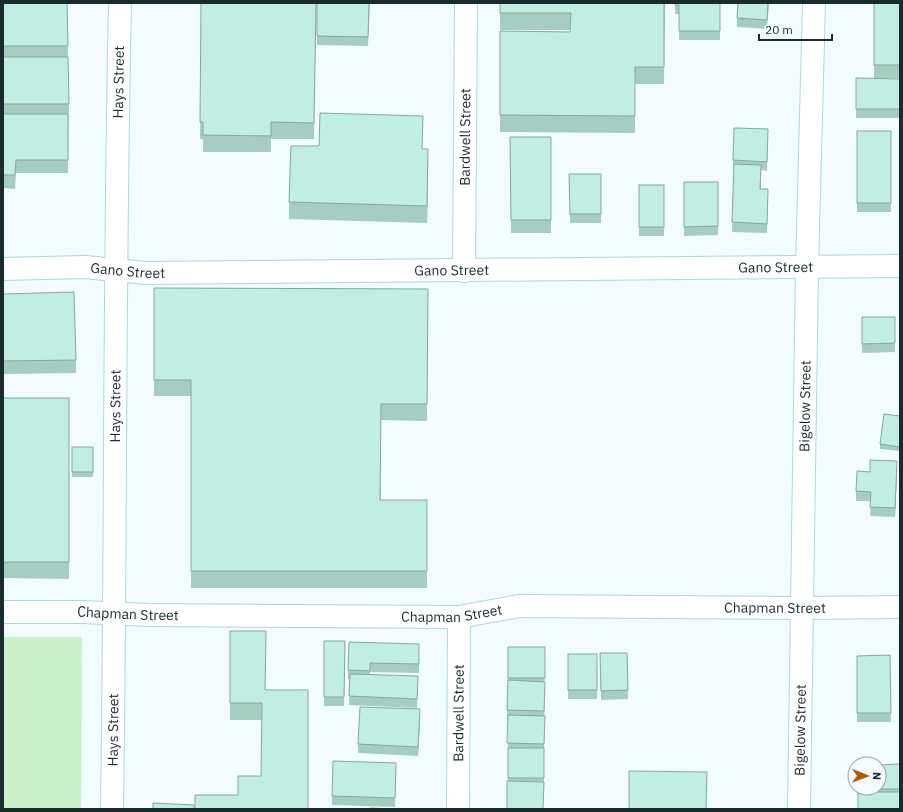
<svg xmlns="http://www.w3.org/2000/svg" width="903" height="812" viewBox="0 0 903 812" font-family="'IBM Plex Sans',sans-serif">
	<style>
		.green { fill: #c8f1ca }
		.lines { fill: none; stroke-linecap: round; stroke-linejoin: round }
		.street-casing { stroke: #abd8e0; stroke-width: 24 }
		.secondary-casing { stroke: #abd8e0; stroke-width: 24 }
		.street { stroke: #fff; stroke-width: 22 }
		.secondary { stroke: #fff; stroke-width: 22 }
		.wall { fill: #a6cdc2 }
		.shaded-wall { fill: #87a79e }
		.building { fill: #c1eee2; stroke: #87a79e }
		.labels { text-anchor: middle; stroke-width: 3; stroke-linejoin: round; paint-order: stroke }
		.street-label { font-size: 14px; fill: #192b2e; stroke: #f2fbfd }
	</style>
	<rect width="100%" height="100%" fill="#f2fbfd"/>
	<polygon class="green" points="3,637 82,637 81,809 3,809"/>
	<g class="lines">
		<defs>
			<g id="street">
				<path id="s1" d="M3,269L85,267L146,273L900,266"/>
				<path id="s2" d="M464,271L466,3"/>
				<path id="s3" d="M3,612H83L148,615L459,617L519,606L803,608L900,607"/>
				<path id="s4" d="M458,809L459,617"/>
				<path id="s5" d="M799,809L807,268L814,3"/>
			</g>
			<g id="secondary">
				<path id="s6" d="M112,809C116,540 114,272 120,3"/>
			</g>
		</defs>
		<use href="#street" class="street-casing"/>
		<use href="#secondary" class="secondary-casing"/>
		<use href="#street" class="street"/>
		<use href="#secondary" class="secondary"/>
	</g>
	<g class="wall">
		<polygon points="3,3 67,3 68,57 69,104 68,173 16,173 15,189 3,188"/>
		<polygon points="201,3 316,3 314,139 271,139 271,152 203,152 203,139 200,139"/>
		<polygon points="317,3 370,3 368,46 317,45"/>
		<polygon points="500,3 665,3 664,84 635,84 635,133 500,132 500,31 570,32 570,30 500,30"/>
		<polygon points="675,3 720,3 720,40 679,40 679,14 675,14"/>
		<polygon points="769,3 767,29 737,27 737,18"/>
		<rect x="874" y="3" width="26" height="75"/>
		<polygon points="856,78 900,79 900,118 856,118"/>
		<rect x="857" y="131" width="34" height="81"/>
		<polygon points="423,133 422,149 428,166 427,223 289,219 289,202"/>
		<polygon points="510,137 551,137 551,233 511,233"/>
		<polygon points="768,138 767,171 761,170 761,189 768,198 767,233 732,232 734,169 733,169 733,160"/>
		<polygon points="569,174 601,174 601,223 570,223"/>
		<polygon points="684,182 718,182 718,235 684,236"/>
		<rect x="639" y="185" width="25" height="51"/>
		<polygon points="154,288 428,289 427,421 381,420 381,500 427,500 427,588 191,588 191,396 154,396"/>
		<polygon points="3,294 76,360 76,373 3,374"/>
		<polygon points="862,317 895,317 895,352 862,353"/>
		<polygon points="3,398 69,398 69,579 3,578"/>
		<polygon points="900,416 900,451 880,449 880,444"/>
		<rect x="72" y="447" width="21" height="30"/>
		<polygon points="897,470 895,517 870,516 871,501 856,501 856,491 870,472"/>
		<polygon points="230,631 265,690 308,809 238,795 261,776 262,720 230,720"/>
		<polygon points="324,641 345,641 344,706 324,706"/>
		<polygon points="419,644 419,673 370,672 370,675 418,685 417,708 349,705 350,679 348,679 348,670"/>
		<polygon points="508,647 545,647 544,753 544,791 508,781 508,719 507,719 507,710 508,681"/>
		<polygon points="600,653 627,653 628,699 601,700"/>
		<rect x="568" y="654" width="29" height="45"/>
		<polygon points="890,655 891,722 857,722 857,656"/>
		<polygon points="420,718 418,756 358,753 358,744"/>
		<polygon points="900,764 900,809 858,809 858,788"/>
		<polygon points="396,772 395,807 332,805 332,796"/>
	</g>
	<g class="shaded-wall">
		<polygon points="428,149 428,166 427,223 427,206"/>
		<polygon points="897,461 897,470 895,517 895,508"/>
		<polygon points="420,709 420,718 418,756 418,747"/>
	</g>
	<g class="building">
		<polygon points="3,3 67,3 68,46 3,46"/>
		<polygon points="201,3 316,3 314,123 271,122 271,136 203,135 203,122 200,122"/>
		<polygon points="317,3 369,3 368,37 317,36"/>
		<polygon points="500,3 664,3 664,67 635,67 635,116 500,115 500,31 570,32 571,13 500,13"/>
		<polygon points="675,3 720,3 720,31 679,31 679,5 675,5"/>
		<polygon points="738,3 768,3 767,20 737,18"/>
		<rect x="874" y="3" width="26" height="62"/>
		<polygon points="3,57 68,57 69,104 3,104"/>
		<polygon points="856,78 900,79 900,109 856,109"/>
		<polygon points="320,113 423,116 422,149 428,149 427,206 289,202 291,146 319,146"/>
		<polygon points="3,114 68,114 68,160 16,160 15,175 3,175"/>
		<polygon points="734,128 768,129 767,162 733,160"/>
		<rect x="857" y="131" width="34" height="72"/>
		<polygon points="510,137 551,137 551,220 511,220"/>
		<polygon points="734,164 761,165 760,189 768,189 767,224 732,222"/>
		<polygon points="569,174 601,174 601,214 570,214"/>
		<polygon points="684,182 718,182 718,226 684,227"/>
		<rect x="639" y="185" width="25" height="42"/>
		<polygon points="154,288 428,289 427,404 381,404 380,500 427,500 427,571 191,571 191,380 154,380"/>
		<polygon points="74,292 76,360 3,361 3,294"/>
		<polygon points="862,317 895,317 895,343 862,344"/>
		<rect x="3" y="398" width="66" height="164"/>
		<polygon points="884,414 900,416 900,447 880,444"/>
		<rect x="72" y="447" width="21" height="25"/>
		<polygon points="870,460 897,461 895,508 870,507 871,492 856,491 857,471 870,472"/>
		<polygon points="230,631 266,631 265,690 308,690 308,809 195,809 195,795 238,795 238,776 261,776 262,703 230,703"/>
		<polygon points="324,641 345,641 344,697 324,697"/>
		<polygon points="349,642 419,644 419,664 370,663 370,671 348,670"/>
		<rect x="508" y="647" width="37" height="31"/>
		<polygon points="600,653 627,653 628,690 601,691"/>
		<rect x="568" y="654" width="29" height="36"/>
		<polygon points="890,655 891,713 857,713 857,656"/>
		<polygon points="350,674 418,676 417,699 349,696"/>
		<polygon points="508,680 545,682 544,711 507,710"/>
		<polygon points="360,707 420,709 418,747 358,744"/>
		<polygon points="508,715 545,716 544,744 507,743"/>
		<rect x="508" y="748" width="36" height="30"/>
		<polygon points="333,761 396,763 395,798 332,796"/>
		<polygon points="900,764 900,789 858,789 858,788 879,788 879,765"/>
		<polygon points="629,771 707,772 706,809 629,809"/>
		<polygon points="507,781 544,782 543,809 507,809"/>
		<rect x="858" y="792" width="42" height="17"/>
		<polygon points="153,803 194,805 194,809 153,809"/>
		<polygon points="370,808 398,809 370,809"/>
	</g>
	<g class="labels">
		<g class="street-label">
			<text dy="5" stroke="none"><textPath href="#s6" startOffset="727">Hays Street</textPath></text>
			<text dy="5" stroke="none"><textPath href="#s2" startOffset="134">Bardwell Street</textPath></text>
			<text dy="5" stroke="none"><textPath href="#s1" startOffset="773">Gano Street</textPath></text>
			<text dy="5" stroke="none"><textPath href="#s1" startOffset="125">Gano Street</textPath></text>
			<text dy="5" stroke="none"><textPath href="#s1" startOffset="449">Gano Street</textPath></text>
			<text dy="5" stroke="none"><textPath href="#s6" startOffset="403">Hays Street</textPath></text>
			<text dy="5" stroke="none"><textPath href="#s5" startOffset="403">Bigelow Street</textPath></text>
			<text dy="5" stroke="none"><textPath href="#s3" startOffset="773">Chapman Street</textPath></text>
			<text dy="5" stroke="none"><textPath href="#s3" startOffset="449">Chapman Street</textPath></text>
			<text dy="5" stroke="none"><textPath href="#s3" startOffset="125">Chapman Street</textPath></text>
			<text dy="5" stroke="none"><textPath href="#s4" startOffset="96">Bardwell Street</textPath></text>
			<text dy="5" stroke="none"><textPath href="#s6" startOffset="79">Hays Street</textPath></text>
			<text dy="5" stroke="none"><textPath href="#s5" startOffset="79">Bigelow Street</textPath></text>
		</g>
	</g>
	<rect width="903" height="812" fill="none" stroke="#192b2e" stroke-width="8"/>
	<g transform="translate(867 776) rotate(91)"><circle r="19" fill="#f2fbfd" stroke="#9ba8aa"/>
	<path d="M0-3L7 15L0 10L-7 15Z" fill="#b45800"/>
	<text y="-6" font-size="11" font-weight="bold" text-anchor="middle" fill="#192b2e">N</text>
	</g>
	<path d="M759 34v6h73v-6" fill="none" stroke="#192b2e" stroke-width="2"/>
	<text x="765" y="34" font-size="12" fill="#192b2e" stroke="#f2fbfd" stroke-width="3" paint-order="stroke">20 m</text>
</svg>
